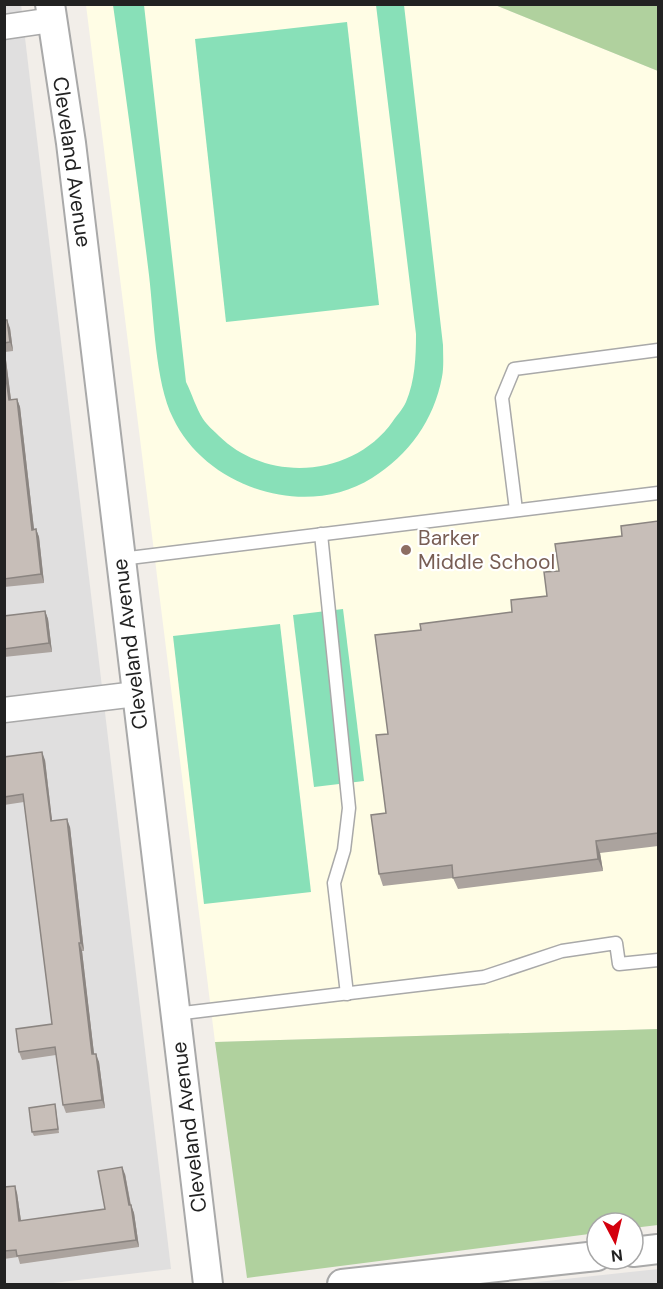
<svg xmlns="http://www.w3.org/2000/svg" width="663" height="1289" viewBox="0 0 663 1289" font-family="'DM Sans',sans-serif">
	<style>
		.residential { fill: #e0dfdf }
		.education { fill: #fffde5 }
		.forest { fill: #b0d19e }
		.pitch { fill: #88e0b8 }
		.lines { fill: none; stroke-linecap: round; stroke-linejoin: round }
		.service-casing { stroke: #a9a9a9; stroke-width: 15 }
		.minor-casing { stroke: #a9a9a9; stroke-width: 27 }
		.tertiary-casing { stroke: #a9a9a9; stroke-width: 32 }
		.service { stroke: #fff; stroke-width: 12 }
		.minor { stroke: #fff; stroke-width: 24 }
		.tertiary { stroke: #fff; stroke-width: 28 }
		.wall { fill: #aba39e }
		.shaded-wall { fill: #8b8581 }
		.building { fill: #c7beb8; stroke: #8b8581; stroke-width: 1.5 }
		.education-dot { fill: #8d6e63; stroke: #fff; stroke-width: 2 }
		.labels { text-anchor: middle; stroke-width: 4.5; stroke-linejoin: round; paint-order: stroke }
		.street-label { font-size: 21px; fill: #222; stroke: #fff }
		.education-label { font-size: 21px; fill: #785e54; stroke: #fff; text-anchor: start }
	</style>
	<rect width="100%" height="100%" fill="#f2eee9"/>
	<g class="residential">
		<polygon points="21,4 171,1269 45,1284 5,1284 4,5"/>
		<polygon points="658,1269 658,1284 519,1284"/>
	</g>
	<polygon class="education" points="86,5 495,5 658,71 658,1029 215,1042"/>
	<g class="forest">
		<polygon points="495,5 658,5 658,71"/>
		<polygon points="658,1029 658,1225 633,1228 633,1223 597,1223 597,1233 247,1278 215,1042"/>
	</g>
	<g class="pitch">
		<path d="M113,5H144L186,382C192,394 196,408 203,419C207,425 214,431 219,436C268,484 354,477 393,421C397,415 403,409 406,402C415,381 416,357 416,334L376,5H404L443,345C443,355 444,367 442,377C434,420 409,455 372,478C306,520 206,488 173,418C155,382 154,317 149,275C138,185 126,95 113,5Z"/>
		<polygon points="347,22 379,305 226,322 195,39"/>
		<polygon points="343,609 364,781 314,787 293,615"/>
		<polygon points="280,624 311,892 204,904 173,636"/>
	</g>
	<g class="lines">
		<defs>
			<g id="service">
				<polyline points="516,510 502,398 514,369 658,350"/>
				<polyline points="321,534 349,808 344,850 334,883 347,994"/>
				<polyline points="121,559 658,493"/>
				<polyline points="175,1014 484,977 562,951 616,943 619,964 658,960"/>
			</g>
			<g id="minor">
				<polyline points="4,27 52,20"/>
				<polyline points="4,710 136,694"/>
			</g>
			<g id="tertiary">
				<polyline points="50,4 71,143 208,1284"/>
				<polyline points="633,1252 658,1249"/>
				<polyline points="342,1284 597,1256"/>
			</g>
		</defs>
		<use href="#service" class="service-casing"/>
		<use href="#minor" class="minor-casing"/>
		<use href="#tertiary" class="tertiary-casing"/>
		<use href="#service" class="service"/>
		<use href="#minor" class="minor"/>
		<use href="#tertiary" class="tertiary"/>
	</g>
	<g class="wall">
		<polygon points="4,320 10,328 13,351 5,352 11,400 17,399 20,407 34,529 36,529 39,537 44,583 4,587"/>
		<polygon points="658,521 658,846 600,853 603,871 458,889 453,878 383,886 379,874 386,813 388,734 421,630 512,612 547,596 559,571 622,536"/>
		<polygon points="45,611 48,619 52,652 4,657 4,616"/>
		<polygon points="4,757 45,760 52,820 70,827 84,951 82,951 94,1054 99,1062 105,1108 66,1113 63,1105 56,1055 22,1060 19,1052 52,1024 24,802 4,805"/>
		<polygon points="55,1104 56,1109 59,1133 34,1136 32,1132"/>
		<polygon points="125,1174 131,1205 134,1213 139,1247 20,1264 18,1257 4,1259 4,1187 17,1193 21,1221 105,1209"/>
	</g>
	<g class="shaded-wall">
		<polygon points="7,320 10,328 13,351 10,342"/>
		<polygon points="4,349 5,352 12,408 9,400 4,363"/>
		<polygon points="17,399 20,407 35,538 32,530"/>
		<polygon points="36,529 39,537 44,583 41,574"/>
		<polygon points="45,611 48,619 52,652 49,643"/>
		<polygon points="42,752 45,760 53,829 51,821"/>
		<polygon points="67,819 70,827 84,951 81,943"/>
		<polygon points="596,841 600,853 603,871 598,859"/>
		<polygon points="79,943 82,951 95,1062 92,1054"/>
		<polygon points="96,1054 99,1062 105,1108 102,1100"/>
		<polygon points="122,1167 125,1174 132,1213 129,1205"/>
		<polygon points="15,1186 17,1193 22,1228 19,1221"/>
		<polygon points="131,1205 134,1213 139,1247 136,1240"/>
	</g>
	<g class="building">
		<polygon points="4,320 7,320 10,342 4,343"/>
		<polygon points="4,363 9,400 17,399 32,530 36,529 41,574 4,579"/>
		<polygon points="658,521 658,833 596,841 598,859 453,878 452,865 379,874 371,815 386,813 376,735 388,734 375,635 421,630 420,624 512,612 511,600 547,596 544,572 559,571 555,544 622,536 621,526"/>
		<polygon points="45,611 49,643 4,649 4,616"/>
		<polygon points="42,752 51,821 67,819 81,943 79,943 92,1054 96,1054 102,1100 63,1105 55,1047 19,1052 16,1029 52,1024 23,794 4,797 4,757"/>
		<polygon points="55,1104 58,1129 32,1132 29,1108"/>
		<polygon points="122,1167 129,1205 131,1205 136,1240 17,1256 16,1250 4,1251 4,1187 15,1186 19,1221 105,1209 98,1171"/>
	</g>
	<circle class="education-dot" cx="406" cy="550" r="6"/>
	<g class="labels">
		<g class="street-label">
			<text transform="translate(72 162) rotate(82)" y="7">Cleveland Avenue</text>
			<text transform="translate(130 644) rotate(-97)" y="7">Cleveland Avenue</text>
			<text transform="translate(189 1127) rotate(-97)" y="7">Cleveland Avenue</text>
		</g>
		<g class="education-label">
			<text x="418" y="545">Barker<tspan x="418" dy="24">Middle School</tspan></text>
		</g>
	</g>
	<rect width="663" height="1289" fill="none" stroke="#222222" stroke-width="12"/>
	<g transform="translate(615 1241) rotate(173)"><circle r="28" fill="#ffffff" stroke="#a7a7a7" stroke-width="1.5"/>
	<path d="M0-4.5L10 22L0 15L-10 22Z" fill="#d4000d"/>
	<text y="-9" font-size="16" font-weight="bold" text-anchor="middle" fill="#222222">N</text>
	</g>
</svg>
